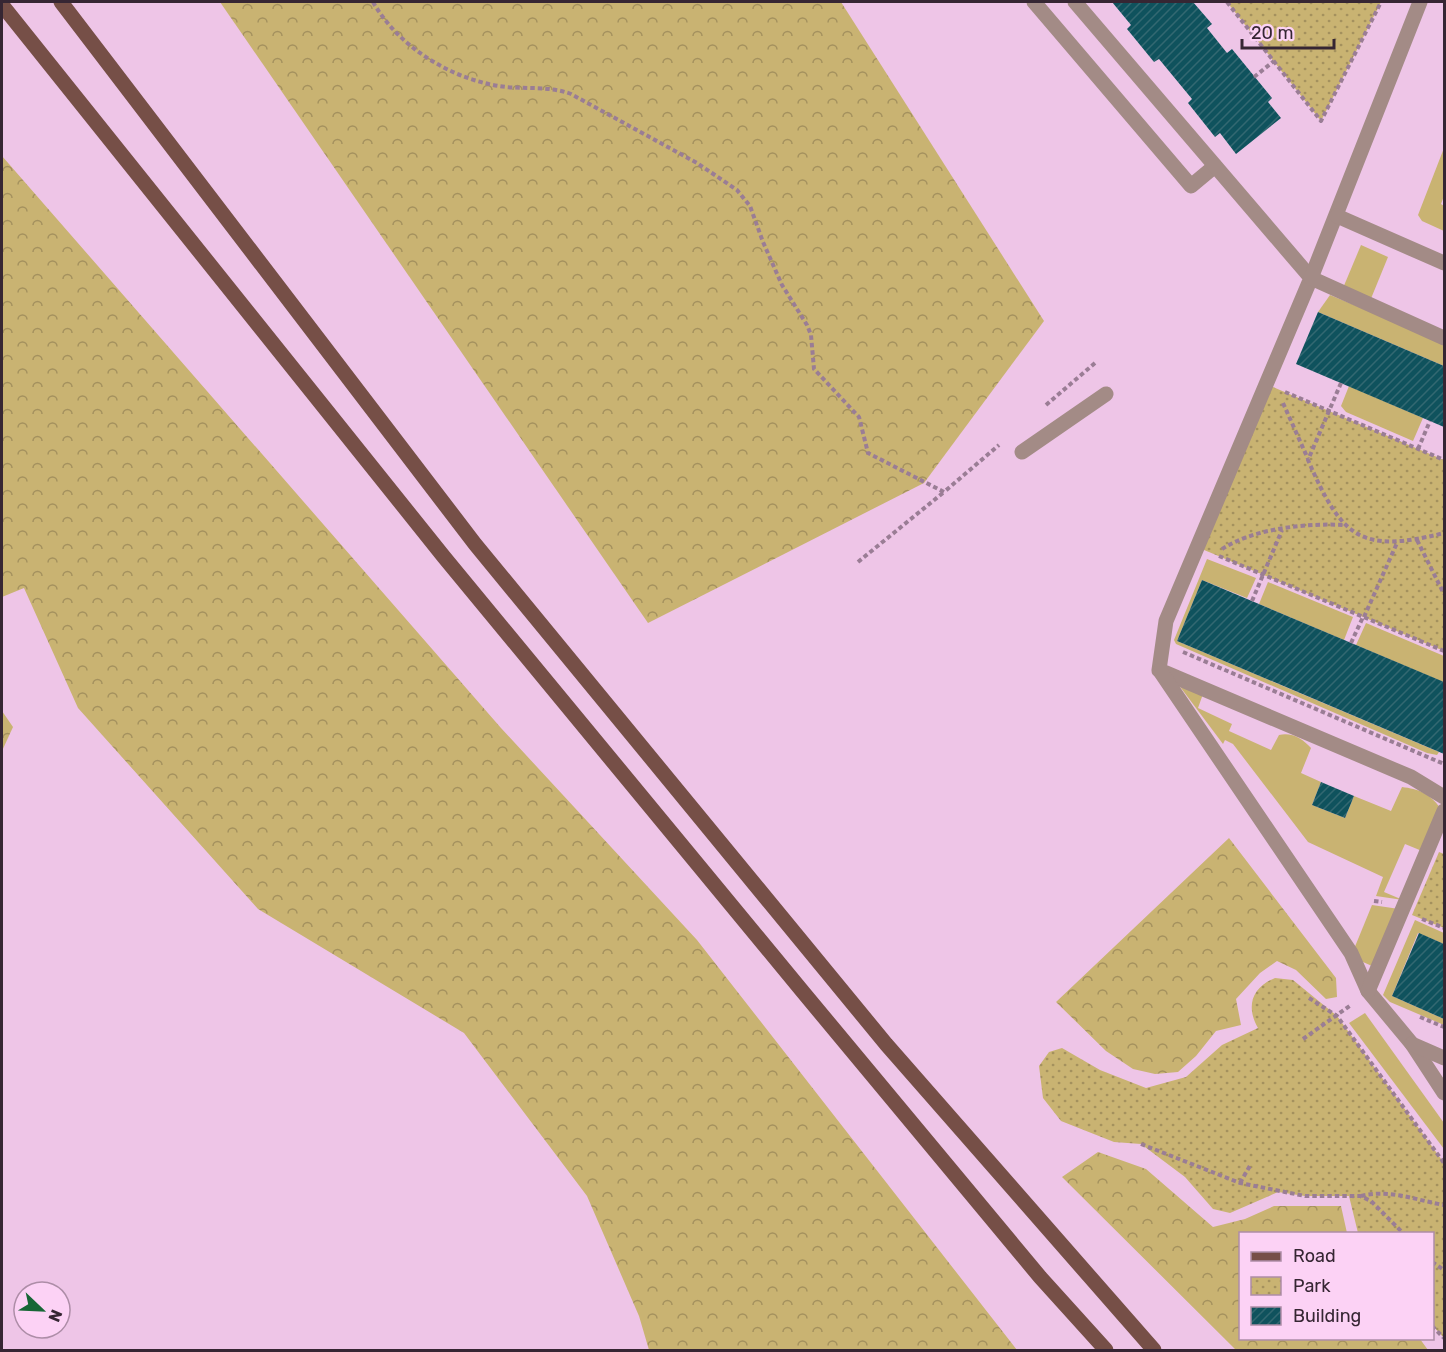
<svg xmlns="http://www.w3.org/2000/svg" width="1446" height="1352" viewBox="0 0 1446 1352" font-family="Rubik,sans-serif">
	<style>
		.grass { fill: #c9b372 }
		.forest { fill: url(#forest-crowns) }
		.park { fill: url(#park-dots) }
		.building { fill: url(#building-hatch) }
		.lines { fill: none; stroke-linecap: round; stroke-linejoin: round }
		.path { stroke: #9a7d95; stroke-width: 4; stroke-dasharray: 4.5 3; stroke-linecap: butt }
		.minor { stroke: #a38b86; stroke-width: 15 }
		.major { stroke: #764f47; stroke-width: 15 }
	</style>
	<defs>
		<pattern id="forest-crowns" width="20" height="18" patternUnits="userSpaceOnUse" patternTransform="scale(1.5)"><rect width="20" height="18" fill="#c9b372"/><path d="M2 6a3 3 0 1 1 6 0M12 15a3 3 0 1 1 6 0" fill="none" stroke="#a4915e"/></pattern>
		<pattern id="park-dots" width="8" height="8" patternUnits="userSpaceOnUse" patternTransform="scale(1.5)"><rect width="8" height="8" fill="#c9b372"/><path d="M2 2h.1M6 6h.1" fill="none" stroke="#a4915e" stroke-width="1.8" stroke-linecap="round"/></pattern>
		<pattern id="building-hatch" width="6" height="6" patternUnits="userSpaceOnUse" patternTransform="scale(1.5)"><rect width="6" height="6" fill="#0f525d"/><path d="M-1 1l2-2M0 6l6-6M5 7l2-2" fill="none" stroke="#336871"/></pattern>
	</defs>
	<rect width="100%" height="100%" fill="#eec5e7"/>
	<g class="grass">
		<polygon points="1444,148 1444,196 1441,204 1444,206 1444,231 1422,221 1418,215"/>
		<polygon points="1361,245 1388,257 1370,301 1343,288"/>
		<polygon points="1330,295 1444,342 1444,366 1318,312"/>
		<polygon points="1349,386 1423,418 1413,441 1346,412 1341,406"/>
		<polygon points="1207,559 1256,578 1247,598 1202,580 1177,641 1439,752 1437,755 1427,753 1176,644 1174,640"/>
		<polygon points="1268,582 1353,617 1344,640 1259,604"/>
		<polygon points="1366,623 1444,656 1443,682 1356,645"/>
		<path d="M1178,684L1203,694L1198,708L1232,724L1229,731L1271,750L1279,735C1292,732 1303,739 1311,748L1301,773L1321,782L1312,805L1345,818L1354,796L1391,811L1402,787C1418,789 1430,793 1440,808L1422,851L1405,844L1384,892L1403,900L1376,896L1383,877L1308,842L1233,744L1225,740L1223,744Z"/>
		<polygon points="1372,905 1399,909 1372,966 1363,962 1354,949"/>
		<polygon points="1415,920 1444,933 1444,944 1418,933 1392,996 1444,1019 1444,1025 1390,1002 1383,995"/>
		<polygon points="1365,1013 1444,1123 1444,1149 1349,1023"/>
	</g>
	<g class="forest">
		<polygon points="220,2 841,2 1044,321 924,483 648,623"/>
		<polygon points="2,156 501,728 697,940 1017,1350 649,1350 639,1316 587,1196 464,1033 258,909 78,708 24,588 2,597"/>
		<polygon points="2,711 13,727 2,751"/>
		<polygon points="1229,838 1336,978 1337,997 1326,999 1296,970 1277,961 1260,973 1236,999 1241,1025 1216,1031 1196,1056 1178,1072 1155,1074 1133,1069 1106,1051 1056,1002"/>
		<polygon points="1098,1152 1146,1169 1213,1227 1245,1219 1274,1206 1341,1206 1347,1233 1240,1234 1240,1338 1420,1339 1428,1350 1236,1350 1062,1177"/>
	</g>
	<g class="park">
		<polygon points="1227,2 1381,2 1321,121"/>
		<polygon points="1266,384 1444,460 1444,651 1197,547"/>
		<polygon points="1439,852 1444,854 1444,928 1412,915"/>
		<path d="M1275,978L1293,980L1337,1016L1444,1163V1338L1433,1326L1432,1234L1358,1233L1349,1196H1305L1278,1192L1230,1213L1213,1209L1185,1177L1141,1144L1114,1142L1061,1121L1043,1098L1039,1066L1049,1052L1062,1048L1100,1070L1146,1088L1186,1077L1222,1045L1258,1028C1246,1007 1251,988 1275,978Z"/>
	</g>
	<g class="building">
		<polygon points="1112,2 1193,2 1212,24 1207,28 1227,53 1232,49 1272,98 1268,102 1281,118 1236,154 1220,133 1215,137 1188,103 1192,99 1159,59 1154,62 1127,29 1131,25"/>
		<polygon points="1318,312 1444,366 1444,427 1296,364"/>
		<polygon points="1202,580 1444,682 1444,754 1177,641"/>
		<polygon points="1321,782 1354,796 1345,818 1312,805"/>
		<polygon points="1419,933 1444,944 1444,1019 1392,996"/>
	</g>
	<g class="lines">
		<g class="path">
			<path d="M373,2C399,48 454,81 506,87C528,89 550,86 571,94L697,163L737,190L750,206L763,242L782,285L807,325L811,335L814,369L859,417L868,453L944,492L999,445"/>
			<polyline points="1227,2 1321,121 1381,2"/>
			<polyline points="1254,77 1274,61"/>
			<path d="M1341,383L1308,460C1342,538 1360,554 1444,533"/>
			<polyline points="1285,392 1444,460"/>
			<polyline points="1283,403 1308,459"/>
			<polyline points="1046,405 1095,363"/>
			<polyline points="1418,449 1430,421"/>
			<polyline points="1417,540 1444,594"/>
			<path d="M1222,549C1255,528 1307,523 1345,525"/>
			<polyline points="1219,556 1444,651"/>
			<polyline points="858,562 944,492"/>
			<polyline points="1252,601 1282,530"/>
			<polyline points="1364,617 1397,543"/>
			<polyline points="1351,643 1363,617"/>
			<polyline points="1183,652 1444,764"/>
			<polyline points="1374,901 1382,902"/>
			<polyline points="1422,919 1444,928"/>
			<polyline points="1309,998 1337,1016 1444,1163"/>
			<polyline points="1420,1017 1444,1027"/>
			<polyline points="1303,1039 1351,1005"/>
			<polyline points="1141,1144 1240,1183 1305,1196 1360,1196 1371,1201 1404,1234"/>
			<polyline points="1240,1183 1251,1164"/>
			<path d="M1361,1196C1391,1189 1415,1200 1444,1205"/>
			<polyline points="1432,1262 1444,1270"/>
			<polyline points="1432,1326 1444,1338"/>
		</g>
		<g class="minor">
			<polyline points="1034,2 1191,186 1215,166"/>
			<polyline points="1075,2 1311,278 1166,621 1159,670 1411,777 1444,797"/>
			<polyline points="1420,2 1311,278 1444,338"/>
			<polyline points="1337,216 1444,263"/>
			<polyline points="1022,452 1106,394"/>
			<polyline points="1160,671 1351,953 1368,991 1412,1044 1444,1093"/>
			<polyline points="1368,991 1444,811"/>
			<polyline points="1412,1044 1444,1058"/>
		</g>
		<g class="major">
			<polyline points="61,2 475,544 886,1044 1154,1350"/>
			<polyline points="2,5 444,557 803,992 1040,1277 1106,1350"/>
		</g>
	</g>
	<rect width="1446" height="1352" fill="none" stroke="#362633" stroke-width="6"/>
	<rect x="1239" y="1232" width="195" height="108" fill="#fcd2f5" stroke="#ad8da7" stroke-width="1.5"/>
	<rect x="1251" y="1252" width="30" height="9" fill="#764f47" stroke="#ad8da7" stroke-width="1.5"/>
	<text x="1293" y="1262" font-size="18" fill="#362633">Road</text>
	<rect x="1251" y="1277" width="30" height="18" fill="url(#park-dots)" stroke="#ad8da7" stroke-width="1.5"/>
	<text x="1293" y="1292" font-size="18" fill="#362633">Park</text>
	<rect x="1251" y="1307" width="30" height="18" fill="url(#building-hatch)" stroke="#ad8da7" stroke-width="1.5"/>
	<text x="1293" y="1322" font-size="18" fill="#362633">Building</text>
	<g transform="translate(42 1310) rotate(113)"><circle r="28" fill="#fcd2f5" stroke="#ad8da7" stroke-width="1.5"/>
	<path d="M0-4.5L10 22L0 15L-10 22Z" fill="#176636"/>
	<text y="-9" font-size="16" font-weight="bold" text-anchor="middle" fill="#362633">N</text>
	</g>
	<path d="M1242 39v9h92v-9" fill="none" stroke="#362633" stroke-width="3"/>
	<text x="1251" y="39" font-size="18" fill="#362633" stroke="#fcd2f5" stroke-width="4.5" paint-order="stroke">20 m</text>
</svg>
